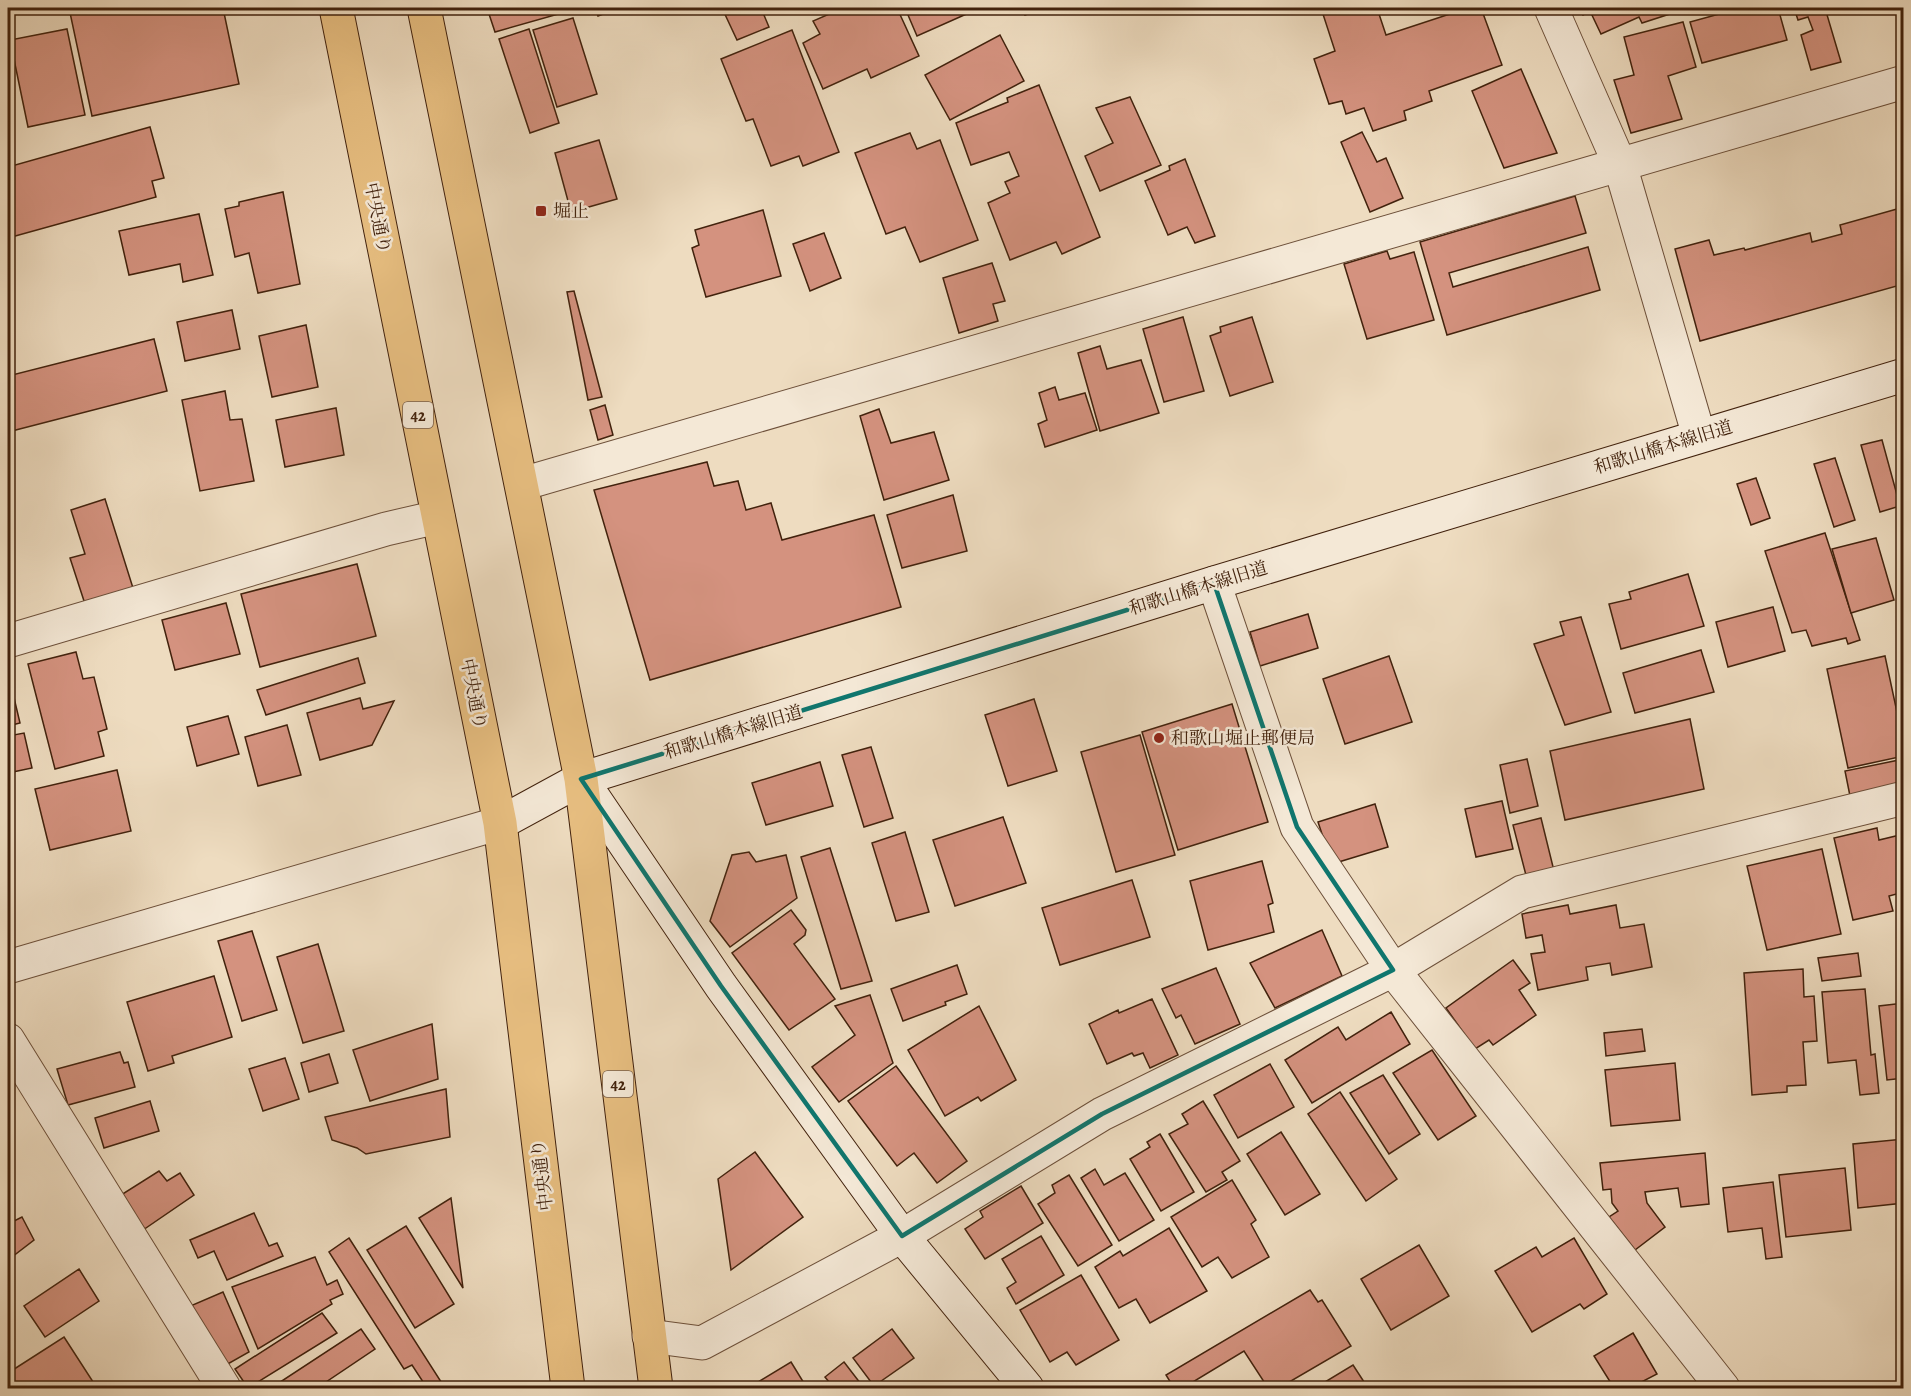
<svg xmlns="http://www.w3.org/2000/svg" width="1911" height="1396" viewBox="0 0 1911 1396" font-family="Alegreya,'Noto Serif JP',serif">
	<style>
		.building { fill: #d4927f; stroke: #42220d; stroke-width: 1.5 }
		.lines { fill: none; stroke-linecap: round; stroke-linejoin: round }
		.street-casing { stroke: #6d503a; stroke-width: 35 }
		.secondary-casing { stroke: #42220d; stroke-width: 35 }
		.highway-casing { stroke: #42220d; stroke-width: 35 }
		.street { stroke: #f4e8d6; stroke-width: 33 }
		.secondary { stroke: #f4e8d6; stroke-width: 33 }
		.highway { stroke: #e7be80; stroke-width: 33 }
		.marked { fill: none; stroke: #0f766e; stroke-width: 4.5; stroke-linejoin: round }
		.poi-dot { fill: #8f2418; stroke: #f4e8d6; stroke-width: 2 }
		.labels { text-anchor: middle; stroke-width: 5; stroke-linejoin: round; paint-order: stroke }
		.shield { fill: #f4e8d6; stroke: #775d49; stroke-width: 1.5 }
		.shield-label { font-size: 16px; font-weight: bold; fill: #42220d }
		.poi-label { font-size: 18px; fill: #42220d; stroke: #f4e8d6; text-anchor: start }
		.street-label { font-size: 18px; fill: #42220d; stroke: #f4e8d6 }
	</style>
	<rect width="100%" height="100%" fill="#eedcc0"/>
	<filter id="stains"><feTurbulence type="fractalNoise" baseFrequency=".00333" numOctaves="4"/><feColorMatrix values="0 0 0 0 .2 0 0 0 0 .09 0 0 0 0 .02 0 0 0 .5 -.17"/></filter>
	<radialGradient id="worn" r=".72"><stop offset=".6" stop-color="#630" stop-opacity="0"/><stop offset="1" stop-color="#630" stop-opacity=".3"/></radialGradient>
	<g class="building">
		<polygon points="69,8 223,8 239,84 92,116"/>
		<polygon points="487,8 568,8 569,11 495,32"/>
		<polygon points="595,8 619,8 598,16"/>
		<polygon points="722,8 761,8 769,27 737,40"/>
		<polygon points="843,8 897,8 919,56 871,78 867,69 823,89 803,43 820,34 813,21"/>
		<polygon points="905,8 980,8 917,36"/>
		<polygon points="1022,8 1044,8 1025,15"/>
		<polygon points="1321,8 1377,8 1386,35 1468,8 1481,8 1502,65 1429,91 1432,101 1404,111 1406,120 1373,131 1364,108 1346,114 1342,101 1329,104 1314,59 1335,51"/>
		<polygon points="1579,8 1674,8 1676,12 1642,23 1639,17 1601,34 1590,11 1583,15"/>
		<polygon points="1741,8 1778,8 1787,40 1702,63 1690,22"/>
		<polygon points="1794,8 1825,8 1841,62 1811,70 1801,35 1813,30 1808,17 1798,20"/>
		<polygon points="573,18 597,94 557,107 533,30"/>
		<polygon points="1683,22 1696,67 1668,76 1682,119 1631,133 1614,80 1634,75 1624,37"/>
		<polygon points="67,29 85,115 28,127 10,40"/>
		<polygon points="529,29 559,123 530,133 499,39"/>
		<polygon points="792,30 839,152 803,166 799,156 771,166 753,119 746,121 721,59"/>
		<polygon points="1000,35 1024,81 950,120 925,75"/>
		<polygon points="1521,69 1557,153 1504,168 1472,91"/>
		<polygon points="1039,85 1100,237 1062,254 1056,242 1010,260 988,203 1010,193 1005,182 1019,176 1009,152 971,165 956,123 1008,102 1007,98"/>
		<polygon points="1130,97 1161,165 1100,191 1085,156 1113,143 1096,108"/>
		<polygon points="150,127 164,178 152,181 156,197 8,238 8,167"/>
		<polygon points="1362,132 1377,162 1386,158 1403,198 1370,212 1341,142"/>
		<polygon points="910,133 917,149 940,140 978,240 920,262 905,227 886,234 855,153"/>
		<polygon points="599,140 617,199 571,212 555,153"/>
		<polygon points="1185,159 1215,236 1195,243 1187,227 1168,235 1145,181 1170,170 1169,166"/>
		<polygon points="283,192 300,284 258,293 249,253 235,257 225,209 239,206 239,202"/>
		<polygon points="1575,196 1586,233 1449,273 1453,287 1588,247 1600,290 1447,335 1420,242"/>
		<polygon points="1904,207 1904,284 1700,341 1675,249 1709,240 1714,255 1744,248 1745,250 1810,233 1812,242 1842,234 1840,225"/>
		<polygon points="763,210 781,276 706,297 692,248 699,245 695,230"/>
		<polygon points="199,214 213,275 183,282 180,264 129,275 119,231"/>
		<polygon points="824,233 841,278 810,291 793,244"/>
		<polygon points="1387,251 1390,259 1414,252 1434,320 1367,339 1344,264"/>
		<polygon points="992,263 1005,301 993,304 998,321 959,333 943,278"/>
		<polygon points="574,291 602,397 588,400 567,292"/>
		<polygon points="232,310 240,349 185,361 177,322"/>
		<polygon points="1183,317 1204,391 1164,402 1143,329"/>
		<polygon points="1252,317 1273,382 1230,396 1210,336 1221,332 1220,327"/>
		<polygon points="306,325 318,387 272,397 259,336"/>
		<polygon points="154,339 167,391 8,432 8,376"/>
		<polygon points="1100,346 1107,369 1141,360 1159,413 1100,431 1078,353"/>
		<polygon points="1055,387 1059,400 1085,393 1097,430 1045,447 1038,424 1047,420 1039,393"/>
		<polygon points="225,391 230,420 242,419 254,481 200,491 182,400"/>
		<polygon points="605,405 613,435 598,440 590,410"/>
		<polygon points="336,408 344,455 285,467 276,420"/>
		<polygon points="879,409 891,443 934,432 949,480 884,500 860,416"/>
		<polygon points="1882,440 1900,506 1880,512 1861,445"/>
		<polygon points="1835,458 1855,520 1834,527 1814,464"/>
		<polygon points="707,462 714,486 738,481 746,510 771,503 782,540 874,515 901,607 650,680 594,490"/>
		<polygon points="1756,478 1770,518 1751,525 1737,484"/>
		<polygon points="953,495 967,551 902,568 887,515"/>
		<polygon points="105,499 133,588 85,604 70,558 85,554 71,510"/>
		<polygon points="1825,533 1860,640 1848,644 1846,638 1812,646 1806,630 1792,633 1765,551"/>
		<polygon points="1876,538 1894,600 1851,613 1832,549"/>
		<polygon points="357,564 376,636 260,667 241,594"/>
		<polygon points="1688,574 1704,626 1621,649 1609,604 1631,599 1629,592"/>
		<polygon points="226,603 240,654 175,670 162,620"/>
		<polygon points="1773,607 1785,651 1728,667 1716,622"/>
		<polygon points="1308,614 1318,648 1260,666 1250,632"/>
		<polygon points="1581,617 1611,712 1565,725 1534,644 1564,635 1560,622"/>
		<polygon points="1701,650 1714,692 1635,713 1623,673"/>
		<polygon points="76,652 83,679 94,677 107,729 98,732 104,756 55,769 28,664"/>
		<polygon points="1389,656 1412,722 1345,744 1323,679"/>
		<polygon points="1885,656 1904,745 1904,756 1848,768 1827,669"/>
		<polygon points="358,658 365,683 266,715 257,690"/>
		<polygon points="10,681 20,723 8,726 8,682"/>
		<polygon points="360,698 363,709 394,701 372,745 320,760 307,713"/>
		<polygon points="1034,699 1057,771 1008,786 985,715"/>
		<polygon points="1232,704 1268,822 1178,850 1142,732"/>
		<polygon points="228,716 239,754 197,766 187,727"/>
		<polygon points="1690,719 1704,789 1565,820 1550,751"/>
		<polygon points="287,725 301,775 258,786 245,737"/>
		<polygon points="24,733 32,768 8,773 8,736"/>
		<polygon points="1140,735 1175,855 1116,872 1081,752"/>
		<polygon points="871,747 893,818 864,827 842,755"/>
		<polygon points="1527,759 1538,806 1510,813 1500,765"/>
		<polygon points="1904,759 1904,784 1850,796 1845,771"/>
		<polygon points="820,762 833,806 766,825 752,783"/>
		<polygon points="117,770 131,831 50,850 35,789"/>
		<polygon points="1502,801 1513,849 1476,857 1465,809"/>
		<polygon points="1375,804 1388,847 1332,864 1318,822"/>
		<polygon points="1003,817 1026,883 955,906 933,840"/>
		<polygon points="1541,818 1555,875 1528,883 1513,825"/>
		<polygon points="1877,828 1879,840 1904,834 1904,892 1889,896 1893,911 1853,920 1834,838"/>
		<polygon points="905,832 929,912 896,921 872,843"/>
		<polygon points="830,848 872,981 841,989 801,857"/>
		<polygon points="1822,849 1841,934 1767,950 1747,866"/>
		<polygon points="749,852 756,862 786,855 797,898 730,947 710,921 732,855"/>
		<polygon points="1262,861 1273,903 1268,905 1274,932 1208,950 1190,881"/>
		<polygon points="1132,880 1150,937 1060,965 1042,908"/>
		<polygon points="1568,905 1570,914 1616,905 1620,928 1644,924 1652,967 1612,975 1610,963 1586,967 1588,980 1538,990 1531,954 1545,952 1542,935 1526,938 1522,914"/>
		<polygon points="791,910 806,930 805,935 794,944 835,999 789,1030 732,953"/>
		<polygon points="1322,930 1342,976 1275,1008 1250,963"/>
		<polygon points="252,931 277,1010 242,1021 218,941"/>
		<polygon points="318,944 344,1031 303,1043 277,957"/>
		<polygon points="1858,953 1861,976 1822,981 1818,958"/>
		<polygon points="1513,960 1530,983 1519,990 1536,1015 1493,1045 1489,1040 1475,1049 1446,1008"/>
		<polygon points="957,965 967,994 945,1002 946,1005 903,1021 891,989"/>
		<polygon points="1216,968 1240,1024 1195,1044 1181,1015 1176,1018 1162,989"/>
		<polygon points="1803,969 1804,997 1814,996 1817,1041 1803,1042 1806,1085 1787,1086 1787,1092 1752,1095 1744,973"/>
		<polygon points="214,976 232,1037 172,1056 174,1063 148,1071 127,1002"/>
		<polygon points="1865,989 1871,1055 1875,1054 1879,1093 1860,1095 1856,1060 1828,1063 1822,992"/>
		<polygon points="870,995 893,1063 839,1102 812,1067 855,1035 835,1006"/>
		<polygon points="1152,999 1178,1055 1150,1068 1143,1053 1134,1056 1132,1053 1107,1064 1089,1024 1118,1010 1119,1013"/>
		<polygon points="1904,1003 1904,1078 1887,1080 1879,1006"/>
		<polygon points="979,1006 1016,1080 981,1101 978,1097 945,1116 908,1050"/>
		<polygon points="1391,1012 1410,1044 1312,1103 1285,1060 1338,1027 1346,1040"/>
		<polygon points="432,1024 438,1079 370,1101 353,1050"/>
		<polygon points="1642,1029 1645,1051 1606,1056 1604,1033"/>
		<polygon points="1432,1050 1476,1116 1438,1140 1393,1073"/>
		<polygon points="120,1052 124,1063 128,1062 135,1087 68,1105 57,1069"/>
		<polygon points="329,1054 338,1083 309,1092 301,1063"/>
		<polygon points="285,1058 299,1099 263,1111 249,1069"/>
		<polygon points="1675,1063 1680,1120 1611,1126 1605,1070"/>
		<polygon points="1270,1064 1294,1107 1238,1138 1214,1095"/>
		<polygon points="896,1066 967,1161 937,1183 914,1153 897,1166 848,1101"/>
		<polygon points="1383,1075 1420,1134 1389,1154 1350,1093"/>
		<polygon points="446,1089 450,1137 366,1154 357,1148 332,1140 325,1117"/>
		<polygon points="1340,1092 1397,1179 1366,1201 1308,1114"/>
		<polygon points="150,1101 159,1131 104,1148 95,1118"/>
		<polygon points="1203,1101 1240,1161 1222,1172 1227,1180 1206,1192 1169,1134 1188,1124 1182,1114"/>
		<polygon points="1281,1132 1320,1194 1285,1215 1247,1154"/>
		<polygon points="1160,1134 1194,1192 1161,1211 1130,1159 1150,1147 1147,1142"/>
		<polygon points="1904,1139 1904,1203 1858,1208 1853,1144"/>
		<polygon points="755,1152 803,1217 731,1270 718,1179"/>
		<polygon points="1705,1153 1709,1204 1681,1207 1678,1188 1645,1192 1647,1203 1665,1227 1635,1250 1609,1217 1618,1211 1612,1203 1611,1189 1603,1190 1600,1163"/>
		<polygon points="1845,1168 1851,1230 1786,1237 1779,1175"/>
		<polygon points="1095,1169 1104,1185 1125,1173 1154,1220 1119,1241 1081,1178"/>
		<polygon points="159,1171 167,1181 180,1173 194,1195 143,1230 121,1195"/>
		<polygon points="1069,1175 1112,1245 1078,1266 1038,1204 1055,1193 1052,1185"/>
		<polygon points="1232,1180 1256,1220 1251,1224 1269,1257 1232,1278 1218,1257 1202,1267 1171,1217"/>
		<polygon points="1773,1182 1782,1257 1766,1259 1762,1228 1728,1232 1723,1188"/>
		<polygon points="1021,1186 1043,1223 985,1259 965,1229 983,1217 980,1211"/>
		<polygon points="451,1198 463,1288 419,1218"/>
		<polygon points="254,1213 269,1246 277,1243 283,1256 227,1280 214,1251 198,1258 190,1240"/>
		<polygon points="22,1217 34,1240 8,1260 8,1224"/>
		<polygon points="406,1226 454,1304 415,1328 367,1250"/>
		<polygon points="1169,1228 1207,1291 1150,1323 1136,1299 1119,1308 1095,1267 1120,1251 1123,1256"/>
		<polygon points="1041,1236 1064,1275 1016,1304 1007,1288 1016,1282 1002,1259"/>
		<polygon points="349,1238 445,1388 427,1388 412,1365 404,1369 329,1252"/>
		<polygon points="1574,1238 1607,1294 1584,1309 1580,1304 1532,1332 1495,1271 1536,1247 1542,1257"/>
		<polygon points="1419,1245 1449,1296 1391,1330 1361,1279"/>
		<polygon points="315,1257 327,1285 337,1280 343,1294 330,1300 332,1304 258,1349 232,1287"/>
		<polygon points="79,1269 99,1301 45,1337 24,1306"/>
		<polygon points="1081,1275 1119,1340 1076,1365 1067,1352 1050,1362 1020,1310"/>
		<polygon points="1310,1290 1318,1302 1322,1300 1351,1346 1279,1388 1268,1388 1244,1351 1183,1388 1174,1388 1166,1375"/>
		<polygon points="223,1292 249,1352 226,1365 188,1307"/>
		<polygon points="322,1313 337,1333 248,1388 235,1369"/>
		<polygon points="361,1329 375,1349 317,1388 271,1388"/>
		<polygon points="892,1329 914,1358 874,1386 853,1358"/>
		<polygon points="1633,1333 1657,1374 1630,1388 1614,1388 1594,1356"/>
		<polygon points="64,1337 97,1388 8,1388 8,1373"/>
		<polygon points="791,1362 807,1388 761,1388 758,1382"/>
		<polygon points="844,1362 864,1388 834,1388 825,1377"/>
		<polygon points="1353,1365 1368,1388 1315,1388"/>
	</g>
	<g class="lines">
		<defs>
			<g id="street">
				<polyline points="1551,8 1620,165 1699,436"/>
				<polyline points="522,484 1904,82"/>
				<polyline points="1214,583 1297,827 1393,970 1723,1388"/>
				<polyline points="8,641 386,529 438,517"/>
				<polyline points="8,967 500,823"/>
				<polyline points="8,1040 224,1388"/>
				<polyline points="649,1336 702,1343 902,1236 1102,1114 1393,970 1522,892 1904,798"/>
			</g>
			<g id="secondary">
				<polyline points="581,779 721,986 902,1236 1027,1388"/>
				<polyline points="500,823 581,779 1214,583 1904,375"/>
			</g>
			<g id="highway">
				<polyline points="336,8 500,823 568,1388"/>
				<polyline points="424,8 581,779 656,1388"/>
			</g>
		</defs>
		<use href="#street" class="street-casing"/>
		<use href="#secondary" class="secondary-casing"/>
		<use href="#highway" class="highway-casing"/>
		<use href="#street" class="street"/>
		<use href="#secondary" class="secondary"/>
		<use href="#highway" class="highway"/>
	</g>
	<path class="marked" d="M1214,583L1297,827L1393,970L1102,1114L902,1236L721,986L581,779Z"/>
	<g class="poi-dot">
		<rect x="535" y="205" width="12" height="12" rx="3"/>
		<circle cx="1159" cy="738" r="6"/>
	</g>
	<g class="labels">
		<g class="shield">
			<rect x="403" y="402" width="30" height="26" rx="4.5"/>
			<rect x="603" y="1071" width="30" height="26" rx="4.5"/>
		</g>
		<g class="shield-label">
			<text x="418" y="421">42</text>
			<text x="618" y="1090">42</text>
		</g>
		<g class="poi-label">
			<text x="553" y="217">堀止</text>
			<text x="1171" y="744">和歌山堀止郵便局</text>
		</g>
		<g class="street-label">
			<text transform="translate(378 218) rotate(79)" y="6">中央通り</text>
			<text transform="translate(1663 447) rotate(-17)" y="6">和歌山橋本線旧道</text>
			<text transform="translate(1198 588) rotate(-17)" y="6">和歌山橋本線旧道</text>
			<text transform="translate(474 694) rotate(79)" y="6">中央通り</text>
			<text transform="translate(733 732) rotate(-17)" y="6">和歌山橋本線旧道</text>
			<text transform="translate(542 1175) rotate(-97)" y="6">中央通り</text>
		</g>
	</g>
	<rect width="1911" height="1396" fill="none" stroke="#eedcc0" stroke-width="30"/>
	<rect x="9" y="9" width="1893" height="1378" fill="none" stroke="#42220d" stroke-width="3"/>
	<rect x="15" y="15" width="1881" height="1366" fill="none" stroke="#42220d" stroke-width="1.5"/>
	<rect width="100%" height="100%" filter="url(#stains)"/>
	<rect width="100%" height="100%" fill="url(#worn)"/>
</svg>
